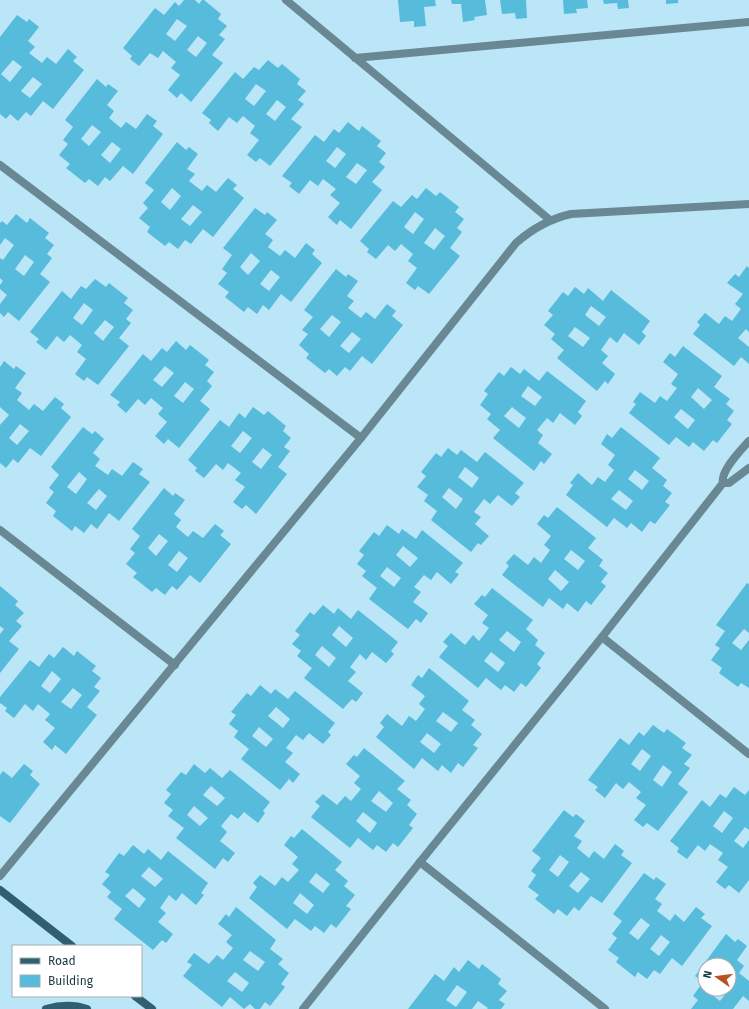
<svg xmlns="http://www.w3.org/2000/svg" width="749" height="1009" viewBox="0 0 749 1009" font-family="'Fira Sans',sans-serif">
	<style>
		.building { fill: #57bbdc; fill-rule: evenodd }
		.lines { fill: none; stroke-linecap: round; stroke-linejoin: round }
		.street { stroke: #6a8894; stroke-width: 8 }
		.secondary { stroke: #305f70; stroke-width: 8 }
	</style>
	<rect width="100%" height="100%" fill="#bae6f7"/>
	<g class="building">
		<path d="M184,0H195L199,4L202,0H204L221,14L218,19L227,26L219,35L225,39L212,55L223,63L191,102L181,93L177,98L168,90L180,75L171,68L176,62L163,51L158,58L150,53L139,66L130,59L132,56L123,48L155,8L164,15L175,2L179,6ZM177,19L187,26L175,41L166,34ZM198,36L207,43L196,57L187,50Z"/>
		<polygon points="398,0 435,0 436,6 424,7 426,26 414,27 414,21 400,22"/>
		<polygon points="451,0 485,0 487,15 474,17 475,20 463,22 461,4 452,4"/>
		<polygon points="500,0 526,0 527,18 516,19 515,13 502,14"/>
		<polygon points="563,0 587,0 588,8 576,9 577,13 564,14"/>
		<polygon points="603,0 628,0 629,8 618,9 617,3 604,4"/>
		<polygon points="666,0 678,0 678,3 666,4"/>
		<path d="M17,15L27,22L29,19L39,27L28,41L35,47L29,53L42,63L47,57L56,64L68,49L77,57L73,61L84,70L53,109L43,101L31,116L26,112L18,121L10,114L6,119L0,114V37ZM13,60L22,67L10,82L1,74ZM33,77L42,84L30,98L21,91Z"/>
		<path d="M268,60L278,68L282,64L300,79L297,84L306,91L298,100L304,104L291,119L302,127L270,166L260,158L256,162L247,155L259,140L250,133L255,126L243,116L237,123L229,117L218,131L209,123L211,120L202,113L235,72L243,79L254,67L259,70ZM256,84L266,91L254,106L245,99ZM277,100L286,107L275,121L266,114Z"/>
		<path d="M97,79L106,87L108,84L118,91L107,105L114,111L109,118L121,128L126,122L136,129L147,114L157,121L153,126L163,134L133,174L123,166L110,181L105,177L98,186L89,179L85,183L66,168L70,164L59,155L68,144L63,140L73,127L65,120ZM92,125L101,132L89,146L81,139ZM112,142L121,149L110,163L101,155Z"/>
		<path d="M348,122L359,131L362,126L381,141L377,146L386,153L379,162L385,167L372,182L382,190L351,229L340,220L337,225L328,217L340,203L330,195L336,189L323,179L318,186L310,180L299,194L289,186L292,183L282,176L315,135L324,142L334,129L339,133ZM337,147L346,154L335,168L326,161ZM357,163L367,170L356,184L346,177Z"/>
		<path d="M177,142L186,150L189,147L198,154L187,169L195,174L189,181L202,191L207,185L216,192L228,178L237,185L233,189L244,198L213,237L203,229L191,244L185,240L178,249L169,242L165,246L147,232L150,227L139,218L148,208L143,203L154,190L145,183ZM172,188L181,196L170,210L161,202ZM193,205L202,212L190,226L181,219Z"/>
		<path d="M426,188L436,196L440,192L459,207L455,212L464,219L457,228L462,232L450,248L460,256L429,294L418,286L415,290L406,283L417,268L408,261L413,254L401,244L395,251L388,245L376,259L367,252L369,249L360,241L393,201L401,207L412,195L417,199ZM415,212L424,219L413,234L404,227ZM435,228L445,236L434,250L424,243Z"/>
		<path d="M255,208L265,215L267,212L277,220L265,234L273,240L268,247L280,256L285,250L295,258L306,243L315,250L312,254L322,263L291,302L281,294L269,310L263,305L257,314L248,307L244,312L225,297L229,292L218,284L227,273L222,269L232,255L223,248ZM251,253L260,261L248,275L240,267ZM271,270L280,277L269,291L260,284Z"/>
		<path d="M16,214L27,223L30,218L49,233L45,238L54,245L47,254L52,258L40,274L50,282L19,321L8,312L4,317L0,313V304L7,295L0,289V285L3,281L0,278V258L3,260L14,245L5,238L0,245V223L2,221L7,225ZM25,255L34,262L24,276L15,269Z"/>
		<polygon points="747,266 749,268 749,332 746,329 738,338 749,347 749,364 741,357 734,366 693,334 700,325 697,322 705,313 719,324 725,316 732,321 741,309 735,304 743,294 727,283 735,274 739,277"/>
		<path d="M336,269L346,277L348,274L358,281L347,296L354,301L348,308L361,318L366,312L375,319L387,304L396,311L392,316L403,325L372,364L362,356L350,371L345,367L337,376L329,369L325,373L306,358L309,354L299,345L308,334L302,330L313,317L304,310ZM332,315L341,322L329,337L320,329ZM352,332L361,339L349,353L340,346Z"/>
		<path d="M95,279L106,287L109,283L128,298L124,303L133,310L126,319L131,323L119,338L129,346L98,385L87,377L84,381L75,374L86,359L77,352L82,345L70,335L64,342L57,336L46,350L36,342L39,339L30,332L62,291L71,299L81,286L86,289ZM84,303L93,310L82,325L73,318ZM105,320L114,327L103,341L94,333Z"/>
		<path d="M575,287L584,294L588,288L603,301L611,290L650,321L642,332L646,336L639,345L624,333L617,343L610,337L601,350L608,356L602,363L615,374L608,384L605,381L597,391L557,358L564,350L551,339L555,334L544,325L553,315L548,311L563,292L568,296ZM591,306L606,317L599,326L585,315ZM575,327L590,338L583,347L568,336Z"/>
		<path d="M176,341L186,350L190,345L209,360L205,365L214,372L207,381L212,386L200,401L210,409L179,448L168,439L164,444L155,436L167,422L158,414L163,408L151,398L145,405L138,399L126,413L117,405L120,402L110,395L143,354L151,361L162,348L167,352ZM165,366L174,373L162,387L153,380ZM185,382L194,389L183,403L174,396Z"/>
		<path d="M683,346L722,376L714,387L730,399L726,404L734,411L727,420L732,424L717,443L713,440L704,451L693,442L689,447L676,437L669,445L629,413L636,404L633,402L640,392L655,403L660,396L667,401L677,388L671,384L678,374L663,362L670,353L675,357ZM698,388L712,400L704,409L691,397ZM681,409L695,420L688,429L674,417Z"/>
		<path d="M4,361L14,369L16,366L26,373L15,388L22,393L17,400L29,410L34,404L43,411L55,397L64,404L61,408L71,417L41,456L30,448L18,463L13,459L6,468L0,463V425L9,415L0,407V367ZM20,424L29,431L17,445L9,438Z"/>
		<path d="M511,367L520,374L524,369L539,381L547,371L586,401L578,412L582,416L575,425L560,413L553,423L547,418L537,430L543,435L538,443L552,454L544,464L541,461L534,471L493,438L500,430L487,419L491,414L480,405L488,394L484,391L499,372L504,376ZM528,386L542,397L535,406L521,396ZM512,407L526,418L519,428L504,416Z"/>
		<path d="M253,407L264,415L268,411L286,426L283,431L291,438L284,447L290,451L278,467L287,474L256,514L246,505L242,509L233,502L245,487L235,480L241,473L228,463L223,470L216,464L204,478L195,471L197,468L188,460L220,420L229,427L239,413L245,418ZM243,431L252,438L240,453L231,446ZM263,448L272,455L261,469L252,462Z"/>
		<path d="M83,427L92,434L95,431L104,439L93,453L100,459L95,466L108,475L112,469L122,476L133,462L143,469L139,474L150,482L119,521L109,513L97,529L91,524L84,533L75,526L72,531L53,516L56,511L46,503L54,492L49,488L59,475L51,467ZM79,472L87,479L76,494L67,487ZM99,489L107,496L96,510L87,503Z"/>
		<path d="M621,427L660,458L652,468L667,480L663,486L672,493L665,502L670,505L655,524L650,521L642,532L631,523L627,528L614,518L607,527L566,495L573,485L570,483L578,473L592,485L598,477L605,482L614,470L608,465L615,455L601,444L607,434L612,438ZM635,470L649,481L642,490L628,479ZM619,490L633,501L626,510L611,499Z"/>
		<path d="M448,448L457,455L461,450L477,462L485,452L524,483L515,493L520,497L512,506L498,495L490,504L484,499L474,512L481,517L475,524L489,536L481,545L478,543L471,552L431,520L437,511L424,501L428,495L417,487L426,476L421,472L436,453L441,457ZM465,467L479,478L472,488L458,477ZM449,488L463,499L456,509L442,497Z"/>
		<path d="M164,488L173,496L175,493L185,500L174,514L181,520L176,527L188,537L193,531L203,538L215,524L224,531L220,535L231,544L200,583L190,575L177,590L172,586L165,595L156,588L152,592L133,577L137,573L126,564L135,553L130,549L140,536L132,529ZM159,534L168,541L156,556L148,548ZM179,551L188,558L177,572L168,565Z"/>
		<path d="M557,507L596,538L588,548L603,560L599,566L608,573L601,582L606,586L591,605L586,601L578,612L567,603L563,609L549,598L543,607L502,575L509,566L506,563L514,554L528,565L534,557L541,563L550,550L544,545L551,536L537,524L544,515L548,518ZM571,550L585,561L578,570L564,559ZM555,570L569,582L561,591L548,579Z"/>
		<path d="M387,525L399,534L402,529L416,539L422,530L463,563L455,572L459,574L451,584L437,572L431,580L424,575L414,587L421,592L413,602L428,613L421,623L416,619L408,629L369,599L377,588L362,576L366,571L357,564L364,555L359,551L374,532L379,536ZM403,546L418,558L410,567L396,555ZM387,567L401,578L394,587L380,576Z"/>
		<polygon points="747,583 749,584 749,633 744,629 732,643 741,650 749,640 749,688 741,683 738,687 719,673 722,668 711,660 720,648 715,645 725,631 716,625"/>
		<polygon points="0,586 18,601 15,605 24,613 16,621 22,626 9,641 19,649 0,673 0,634 4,629 0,626"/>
		<path d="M492,588L533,620L526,629L538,640L535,645L545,653L537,664L541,668L526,687L521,683L514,692L505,685L501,690L486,678L478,688L439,657L448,646L443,642L451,633L465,645L473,635L479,641L489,628L482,623L488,615L474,604L482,595L485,597ZM507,631L521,642L514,652L499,640ZM491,652L505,663L498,672L484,661Z"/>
		<path d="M323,605L334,614L338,608L351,619L358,610L398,642L391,651L394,654L386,663L372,652L366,660L360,654L350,667L356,672L348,681L363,693L356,702L352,699L343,709L304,678L312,668L297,656L301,651L292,644L300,635L295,631L310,612L314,615ZM339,626L353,638L346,647L332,635ZM322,646L336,658L329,667L315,655Z"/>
		<path d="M63,647L74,656L77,651L96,666L92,671L101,678L94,687L100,691L87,707L97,715L66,754L55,745L52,750L43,742L55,728L45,720L50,714L38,704L33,711L25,704L14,718L5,711L7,708L0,703V697L30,660L39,667L49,654L54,658ZM52,671L61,679L50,693L41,686ZM73,688L82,695L71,709L61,702Z"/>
		<path d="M429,668L469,701L462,710L475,720L471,725L482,734L473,745L478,748L463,767L458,763L451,773L442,765L438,771L422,758L414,769L376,737L384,727L380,723L387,714L402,726L409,716L416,721L425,709L419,704L425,696L411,685L418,675L422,678ZM443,712L458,723L451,732L436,721ZM427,733L441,744L434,753L420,742Z"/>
		<path d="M260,685L271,694L275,689L288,699L295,691L335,723L328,732L331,735L323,744L309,733L303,740L296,735L286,748L293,753L285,762L300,774L293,783L289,779L280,790L241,759L249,749L234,737L238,731L229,724L236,715L231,712L247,693L251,696ZM276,707L290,719L283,728L268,716ZM259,727L273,739L266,747L252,736Z"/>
		<path d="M653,725L664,733L667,729L686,743L682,748L692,755L684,764L690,768L678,784L688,792L658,831L647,823L643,827L634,820L646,805L636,798L641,792L629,782L623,789L616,783L605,798L595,790L598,787L588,780L620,738L629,745L639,732L644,736ZM642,749L651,756L640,771L631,764ZM663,765L672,772L662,787L653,780Z"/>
		<path d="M364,748L405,781L397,789L411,800L407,805L417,814L409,825L413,828L398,847L393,843L386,852L377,845L373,850L358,838L350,848L311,817L320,806L315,802L323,794L337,805L345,796L351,801L361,789L354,783L360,776L346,764L354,755L357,757ZM379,791L393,803L386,812L371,801ZM363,812L377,823L370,833L356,821Z"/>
		<polygon points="24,764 33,771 30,775 40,784 10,823 0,816 0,775 3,771 12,778"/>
		<path d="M194,764L205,773L210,768L222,778L230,770L270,802L263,811L265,813L258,823L244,812L238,819L231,814L221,826L227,832L220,841L235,853L228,862L223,858L215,869L176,838L184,828L168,816L173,810L164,803L171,794L166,790L181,772L186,775ZM211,786L225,798L217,806L203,795ZM194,806L208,818L200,826L187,815Z"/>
		<path d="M734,787L745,795L749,790V830L745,827L734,841L743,848L749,840V880L739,893L729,885L725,889L716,882L728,867L718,860L723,853L710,844L705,851L698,845L687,859L677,852L679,848L670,841L702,800L710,807L720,794L726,798ZM724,811L733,818L722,833L713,826Z"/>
		<path d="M564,810L573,817L576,814L585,821L574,836L582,841L577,848L589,858L594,851L604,859L615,844L624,851L621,855L632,863L602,903L591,896L579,911L574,907L567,916L558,909L554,914L535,899L539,895L528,887L536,875L531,871L541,858L532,851ZM560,855L569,862L558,877L549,870ZM581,872L590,879L578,893L569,886Z"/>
		<path d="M302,829L342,862L335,870L348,881L344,886L355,895L346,906L351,909L336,928L331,924L324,933L315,926L311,931L295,919L287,929L249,898L257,887L253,883L260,875L275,886L282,877L288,882L299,870L292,864L298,857L284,845L291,836L294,838ZM316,873L330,884L323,893L309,882ZM300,893L314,905L307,914L293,903Z"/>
		<path d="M133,845L144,854L148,849L161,860L168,851L208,883L201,893L204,895L196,905L182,893L176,901L169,895L160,908L166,913L158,922L173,934L166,943L162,940L153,950L114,919L122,909L107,897L111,892L102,884L110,875L105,872L119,853L124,856ZM149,867L163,879L155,887L141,876ZM133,888L146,899L139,908L125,896Z"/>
		<path d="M644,873L654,880L656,877L666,884L655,899L662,904L657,911L670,921L675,914L684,922L696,907L705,914L701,918L712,926L682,966L672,958L660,974L654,970L647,979L638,972L635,977L616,962L619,958L608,950L617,938L612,934L622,921L613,914ZM641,918L650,925L638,940L629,933ZM661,935L670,942L659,956L650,949Z"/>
		<path d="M236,907L276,940L270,949L283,959L278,964L289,973L281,984L285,987L270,1006L265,1002L260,1009H255L250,1004L244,1009L230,997L222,1007L183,976L192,965L187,962L194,953L209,964L217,955L223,960L233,948L226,942L232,935L218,924L226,914L229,917ZM250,951L265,962L258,971L243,960ZM235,972L249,983L242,992L227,981Z"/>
		<path d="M726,934L735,942L738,939L747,946L737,960L744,966L739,973L749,981V1001L743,996L733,1009H691L698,1000L693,996L703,982L695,976ZM705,965H729V985L731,987L720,1001L711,994L715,989H705Z"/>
		<path d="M468,960L479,969L482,964L501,979L498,984L507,991L499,1000L505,1004L501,1009H487L488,1008L478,1001L472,1009H408L435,974L444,981L454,967L459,972ZM457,985L467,992L456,1007L446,1000Z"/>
	</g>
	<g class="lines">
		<g class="street">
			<polyline points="286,0 550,220"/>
			<polyline points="355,58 749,22"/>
			<polyline points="0,165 361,438"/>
			<path d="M723,483C720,471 741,450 749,441"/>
			<polyline points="0,530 175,665"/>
			<polyline points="602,637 749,754"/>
			<polyline points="420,862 605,1009"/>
			<path d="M0,876L361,438L516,243C533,228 549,219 571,214L749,204"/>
			<polyline points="303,1009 420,862 602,637 723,483 729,483 749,468"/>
		</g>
		<g class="secondary">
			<polyline points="0,890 72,946"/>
			<polyline points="135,996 152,1009"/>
			<path d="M46,1009C60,1005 72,1004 87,1009"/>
		</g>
	</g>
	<rect x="12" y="945" width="130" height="52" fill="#ffffff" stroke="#a2afb4"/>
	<rect x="20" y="958" width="20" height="6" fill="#305f70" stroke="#a2afb4"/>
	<text x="48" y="965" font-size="12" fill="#173743">Road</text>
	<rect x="20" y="975" width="20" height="12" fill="#57bbdc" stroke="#a2afb4"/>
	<text x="48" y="985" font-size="12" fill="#173743">Building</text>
	<g transform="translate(717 977) rotate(284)"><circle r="19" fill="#ffffff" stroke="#a2afb4"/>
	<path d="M0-3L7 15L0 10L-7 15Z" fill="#b75222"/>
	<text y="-6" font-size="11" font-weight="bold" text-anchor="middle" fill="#173743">N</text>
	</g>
</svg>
